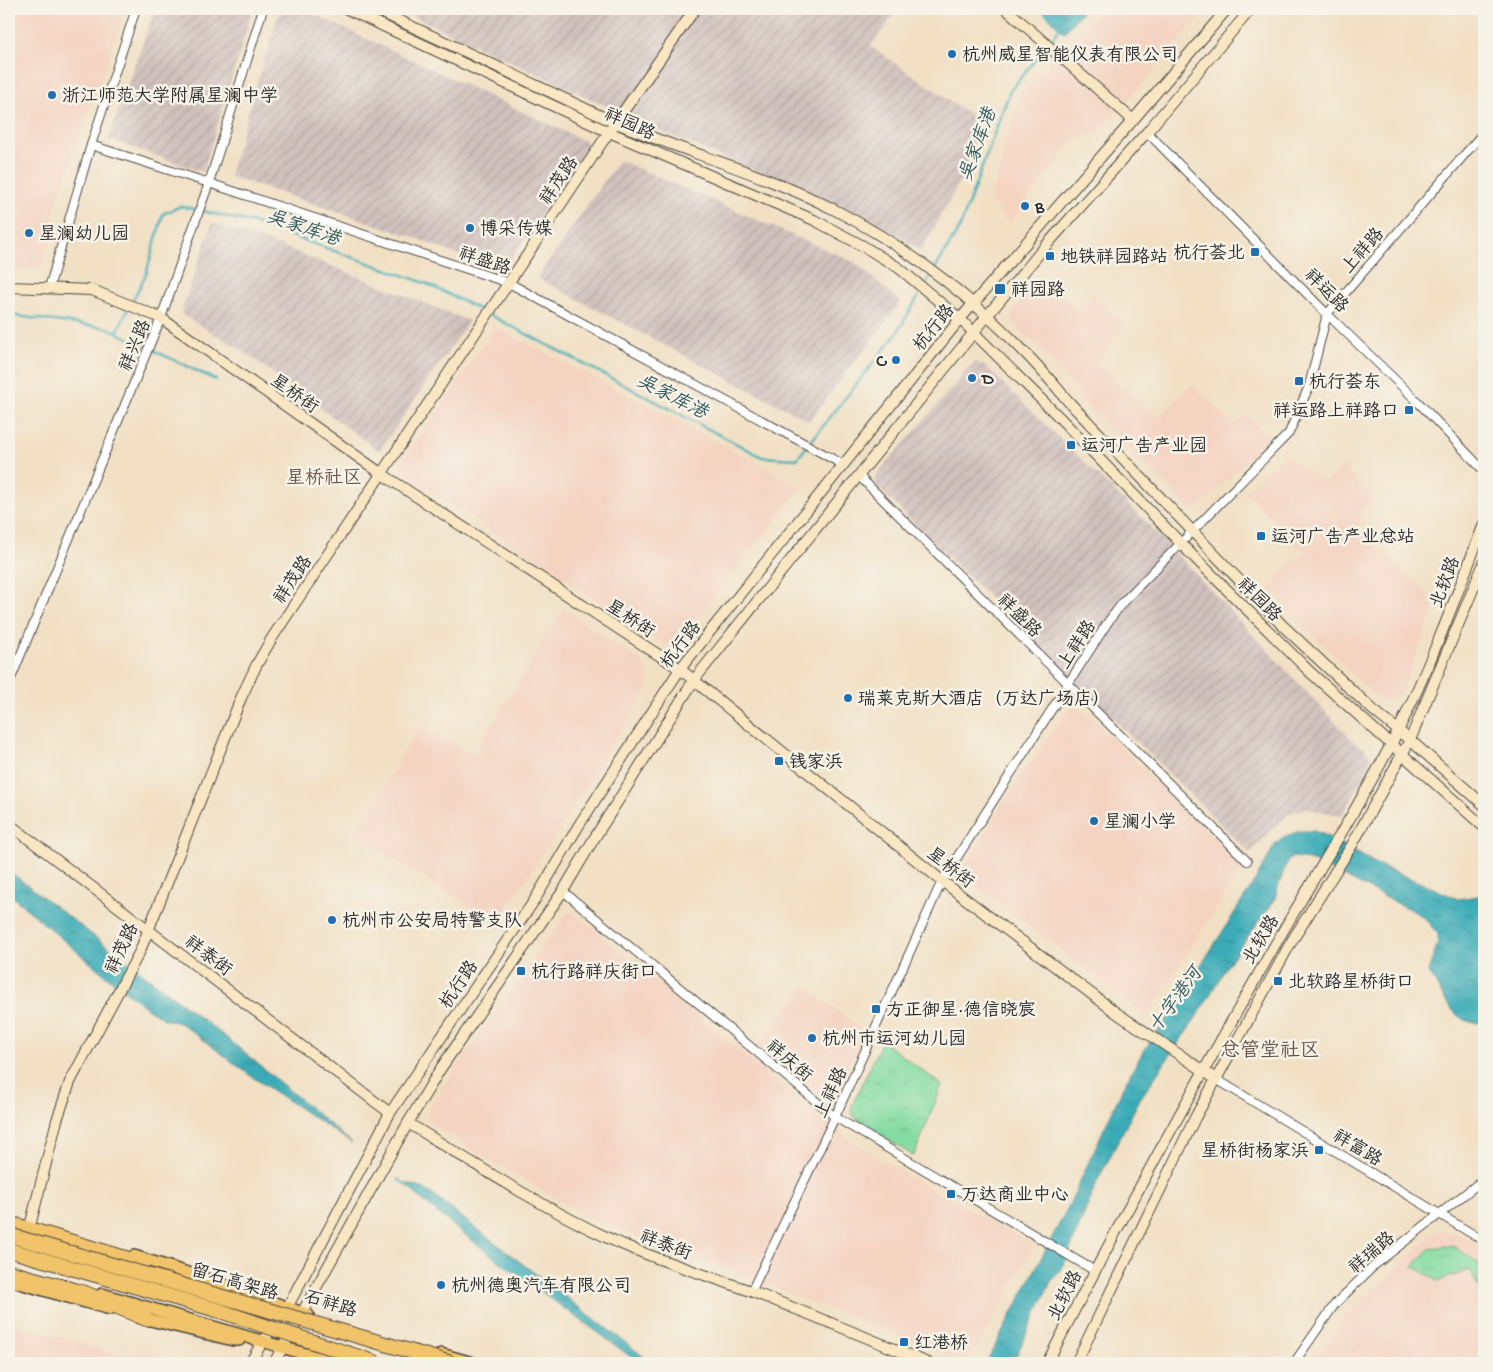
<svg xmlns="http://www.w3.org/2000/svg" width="1493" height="1372" viewBox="0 0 1493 1372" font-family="'Gochi Hand','LXGW WenKai TC',sans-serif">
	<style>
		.built { fill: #f4d3c1 }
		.industrial { fill: url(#industrial-furrows) }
		.park { fill: url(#park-tufts); stroke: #578466 }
		.water { fill: url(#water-ripples); stroke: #336c71 }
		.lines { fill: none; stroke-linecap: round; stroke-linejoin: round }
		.stream { stroke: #3bacb7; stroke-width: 2.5 }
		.street-casing { stroke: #494642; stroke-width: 10 }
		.secondary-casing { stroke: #494642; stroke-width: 12 }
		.primary-casing { stroke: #494642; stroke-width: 14 }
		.highway-casing { stroke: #494642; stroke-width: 16 }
		.street { stroke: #fff; stroke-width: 8 }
		.secondary { stroke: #f9e7c3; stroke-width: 10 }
		.primary { stroke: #f1c36a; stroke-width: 11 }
		.highway { stroke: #f1c36a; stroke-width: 14 }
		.highway-bridge-casing { stroke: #494642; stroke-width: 16; stroke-linecap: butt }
		.highway-bridge { stroke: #f1c36a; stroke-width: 14 }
		.poi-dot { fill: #1f6fb2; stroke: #f7f3e8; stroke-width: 2 }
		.labels { text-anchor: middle; stroke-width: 5; stroke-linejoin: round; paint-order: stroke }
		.poi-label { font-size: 18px; fill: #2b2b2b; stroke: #f7f3e8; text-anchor: start }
		.street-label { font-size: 18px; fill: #2b2b2b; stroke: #f7f3e8 }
		.water-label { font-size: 19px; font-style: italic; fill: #31585c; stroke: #f7f3e8 }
		.neighbourhood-label { font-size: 19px; fill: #67534a; stroke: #f7f3e8 }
		.quarter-label { font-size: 20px; fill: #67534a; stroke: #f7f3e8 }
	</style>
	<defs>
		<pattern id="industrial-furrows" width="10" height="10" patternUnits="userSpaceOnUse" patternTransform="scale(1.25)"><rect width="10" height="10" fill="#d0c0bc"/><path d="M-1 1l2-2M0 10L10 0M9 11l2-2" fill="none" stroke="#b3a5a2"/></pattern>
		<pattern id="park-tufts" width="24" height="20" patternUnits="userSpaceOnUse" patternTransform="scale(1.25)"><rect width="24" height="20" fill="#83dca1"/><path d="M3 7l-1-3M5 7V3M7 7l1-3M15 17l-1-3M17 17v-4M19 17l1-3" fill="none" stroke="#71bd8b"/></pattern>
		<pattern id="water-ripples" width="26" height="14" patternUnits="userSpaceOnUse" patternTransform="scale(1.25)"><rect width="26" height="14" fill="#3bacb7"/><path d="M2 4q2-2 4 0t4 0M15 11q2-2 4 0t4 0" fill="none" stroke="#328c95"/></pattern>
	</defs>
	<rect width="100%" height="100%" fill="#f7f3e8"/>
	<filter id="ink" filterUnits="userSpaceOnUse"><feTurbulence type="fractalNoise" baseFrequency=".02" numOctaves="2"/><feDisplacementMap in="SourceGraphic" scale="10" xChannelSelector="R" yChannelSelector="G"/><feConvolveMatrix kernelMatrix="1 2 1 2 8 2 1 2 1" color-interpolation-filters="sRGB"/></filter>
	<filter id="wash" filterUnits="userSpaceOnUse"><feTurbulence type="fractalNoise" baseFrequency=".0096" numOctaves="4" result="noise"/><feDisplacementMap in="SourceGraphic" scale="20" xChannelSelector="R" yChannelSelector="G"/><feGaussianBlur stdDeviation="1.12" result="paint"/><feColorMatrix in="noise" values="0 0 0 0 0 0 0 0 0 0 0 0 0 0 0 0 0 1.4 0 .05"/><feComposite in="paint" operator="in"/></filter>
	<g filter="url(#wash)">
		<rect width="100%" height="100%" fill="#f1e0c4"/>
		<g class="built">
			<polygon points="9,9 126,9 58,197 42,269 9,270"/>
			<polygon points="1101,9 1206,9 1103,128 1070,145 1009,223 991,201 1019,98"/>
			<polygon points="1045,277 1077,310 1091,292 1124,325 1098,362 1158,418 1192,385 1235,425 1247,414 1270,438 1198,508 1191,510 1087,406 1057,365 1012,321 1013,312 1016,306"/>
			<polygon points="496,328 633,397 802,487 680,638 671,643 661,643 530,555 407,477 403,468 403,460"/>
			<polygon points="1284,455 1325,483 1343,465 1372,498 1362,510 1357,528 1436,603 1401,693 1394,699 1385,701 1375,696 1267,589 1304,552 1246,492"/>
			<polygon points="563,609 639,660 647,669 648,688 569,814 497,923 354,835 421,725 514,780 474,755"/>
			<polygon points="1074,704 1080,708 1243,867 1147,1016 968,880 965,872 968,863 1018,779"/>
			<polygon points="572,911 812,1111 850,1140 936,1192 1034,1245 968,1363 739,1273 591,1219 445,1134 434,1125 428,1115 432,1102 567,913"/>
			<polygon points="805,986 863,1031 834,1098 829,1099 821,1097 759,1044"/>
			<polygon points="1443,1230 1456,1233 1484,1250 1484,1363 1310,1363 1350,1311 1433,1234"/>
			<polygon points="9,1323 150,1363 9,1363"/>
		</g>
		<g class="industrial">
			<polygon points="155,9 253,9 203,172 108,139"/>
			<polygon points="280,9 303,9 589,143 502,273 411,236 229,176"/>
			<polygon points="397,9 884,9 893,16 870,46 975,118 973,147 965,172 921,251 892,233 855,214 656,129"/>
			<polygon points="619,160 854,262 901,302 809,421 537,278"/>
			<polygon points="212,223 271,242 469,321 379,451 240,349 181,314"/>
			<polygon points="976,362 986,367 1148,524 1356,744 1364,748 1370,756 1371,764 1342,816 1305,808 1288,815 1274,827 1250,853 877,487 874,478 879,472 971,366"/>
		</g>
		<g class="park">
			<polygon points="882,1041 942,1085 914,1156 856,1119 851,1112 852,1106"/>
			<polygon points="1445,1246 1455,1247 1484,1267 1484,1279 1478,1287 1470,1270 1438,1281 1413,1266 1429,1249"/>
		</g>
		<g class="water">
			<polygon points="1040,9 1084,9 1064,33"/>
			<path d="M1300,831H1314L1323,834L1377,864L1458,899L1484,895V1022C1453,1029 1442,991 1428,971L1438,943V934L1425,919L1415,912L1313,861L1293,857L1288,861L1284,870L1274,901L1227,966L1200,1012L1140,1099L1097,1182L1064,1265L1051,1282L1013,1363H986L1068,1207L1125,1083L1143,1052L1168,1017L1256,879L1275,845L1285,836Z"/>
			<polygon points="9,871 227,1038 352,1143 251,1076 182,1024 164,1019 151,1011 106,976 9,894"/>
			<path d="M402,1182L425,1189L652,1363H639C560,1303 475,1249 402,1182Z"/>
		</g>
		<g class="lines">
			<g class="stream">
				<polyline points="1049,43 1060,27"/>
				<polyline points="935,269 960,227 1010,91 1045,48"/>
				<polyline points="925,286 932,273"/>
				<polyline points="131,304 146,274 163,214 181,206 258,224 425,283 485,312"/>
				<polyline points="9,315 108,328 142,345"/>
				<polyline points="490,315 762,457 797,459 897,333 922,290"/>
				<polyline points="117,332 128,309"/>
				<polyline points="155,351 216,380"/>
				<polyline points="398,1179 403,1183"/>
			</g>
		</g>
	</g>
	<g filter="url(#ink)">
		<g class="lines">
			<defs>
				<g id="street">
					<polyline points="1147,132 1327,314 1417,401 1484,471"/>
					<polyline points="91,145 209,183 509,283 842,464"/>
					<polyline points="49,288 91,145 136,9"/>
					<polyline points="858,475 1247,861"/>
					<polyline points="9,683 161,318 209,183 263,9"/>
					<polyline points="563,891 835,1117 1095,1271"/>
					<polyline points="1216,1079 1484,1241"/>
					<polyline points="751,1292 835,1117 942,881 1068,684 1108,622 1123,602 1289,433 1309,386 1327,314 1484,132"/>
					<polyline points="1294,1363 1335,1304 1376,1264 1484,1179"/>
				</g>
				<g id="secondary">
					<polyline points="347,9 609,132 814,220 863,246 899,268 960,319 1059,417 1192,555 1311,673 1484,827"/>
					<path d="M374,9C428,34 482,59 535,85C562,97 589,111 616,123C688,153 765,174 835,210C926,257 1003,322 1068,401L1282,625L1373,710L1410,740L1484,805"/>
					<polyline points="1006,9 1133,120"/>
					<polyline points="9,287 92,290 161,318 382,474 680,669 942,881 1118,1014 1216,1079"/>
					<polyline points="9,824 390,1113"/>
					<path d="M408,1123C473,1163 538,1205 608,1238C655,1260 704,1274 753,1292C812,1315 870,1339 928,1363"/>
					<polyline points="30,1226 57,1120 70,1082 140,951 241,698 257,664 272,638 609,132 695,9"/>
					<polyline points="250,1363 263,1341 287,1308 390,1113 534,901 579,825 680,669 960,319 1133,120 1227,9"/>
					<polyline points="274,1363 408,1123 441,1068 563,891 592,842 694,680 987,316 1043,249 1147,132 1251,9"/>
					<path d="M1047,1363C1116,1229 1188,1097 1263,966C1307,887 1357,812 1398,731C1431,664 1457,594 1484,524"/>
					<polyline points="1076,1363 1196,1116 1290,944 1352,845 1410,740 1484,563"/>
				</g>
				<g id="primary">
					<polyline points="134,1256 225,1285 308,1315"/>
					<polyline points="9,1280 110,1309"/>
					<polyline points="102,1294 336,1363"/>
					<polyline points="138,1317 233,1340 239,1340"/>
					<polyline points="441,1354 473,1363"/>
				</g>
				<g id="highway">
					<polyline points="9,1223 142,1263"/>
					<polyline points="9,1272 85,1293 146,1319"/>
				</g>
			</defs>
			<use href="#street" class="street-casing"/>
			<use href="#secondary" class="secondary-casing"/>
			<use href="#primary" class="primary-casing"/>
			<use href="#highway" class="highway-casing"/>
			<use href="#street" class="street"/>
			<use href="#secondary" class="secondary"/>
			<use href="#primary" class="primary"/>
			<use href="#highway" class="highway"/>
			<defs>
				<g id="highway-bridge">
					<polyline points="9,1235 451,1363"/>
					<polyline points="9,1250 217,1310 377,1363"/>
				</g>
			</defs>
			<use href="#highway-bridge" class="highway-bridge-casing"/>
			<use href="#highway-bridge" class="highway-bridge"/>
		</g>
	</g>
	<g class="poi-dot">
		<circle cx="952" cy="54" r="5"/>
		<circle cx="52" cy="95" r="5"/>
		<circle cx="1025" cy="206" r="5"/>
		<circle cx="470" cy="228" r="5"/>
		<circle cx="29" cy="233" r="5"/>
		<rect x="1250" y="247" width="10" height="10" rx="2.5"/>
		<rect x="1045" y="251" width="10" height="10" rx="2.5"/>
		<rect x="994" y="283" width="12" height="12" rx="2.5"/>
		<circle cx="896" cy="360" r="5"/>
		<circle cx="972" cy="378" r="5"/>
		<rect x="1294" y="376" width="10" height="10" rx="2.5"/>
		<rect x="1404" y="405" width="10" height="10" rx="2.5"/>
		<rect x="1066" y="440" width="10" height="10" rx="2.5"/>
		<rect x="1256" y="531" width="10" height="10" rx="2.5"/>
		<circle cx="848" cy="698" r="5"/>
		<rect x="774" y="756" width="10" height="10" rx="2.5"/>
		<circle cx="1094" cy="821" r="5"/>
		<circle cx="332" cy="920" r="5"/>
		<rect x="516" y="966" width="10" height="10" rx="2.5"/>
		<rect x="1273" y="976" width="10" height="10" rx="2.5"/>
		<rect x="871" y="1004" width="10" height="10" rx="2.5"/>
		<circle cx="812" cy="1038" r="5"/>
		<rect x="1314" y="1145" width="10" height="10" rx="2.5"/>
		<rect x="946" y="1189" width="10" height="10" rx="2.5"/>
		<circle cx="441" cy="1285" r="5"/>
		<rect x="899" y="1337" width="10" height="10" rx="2.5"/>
	</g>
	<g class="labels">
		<g class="poi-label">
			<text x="962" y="60">杭州威星智能仪表有限公司</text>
			<text x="62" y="101">浙江师范大学附属星澜中学</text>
			<text x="1035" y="212">B</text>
			<text x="480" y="234">博采传媒</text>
			<text x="39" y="239">星澜幼儿园</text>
			<text x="1245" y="258" text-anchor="end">杭行荟北</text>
			<text x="1060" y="262">地铁祥园路站</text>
			<text x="1011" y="295">祥园路</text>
			<text x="886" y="366" text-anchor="end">C</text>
			<text x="982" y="384">D</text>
			<text x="1309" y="387">杭行荟东</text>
			<text x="1399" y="416" text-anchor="end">祥运路上祥路口</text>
			<text x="1081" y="451">运河广告产业园</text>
			<text x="1271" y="542">运河广告产业总站</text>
			<text x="858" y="704">瑞莱克斯大酒店（万达广场店）</text>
			<text x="789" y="767">钱家浜</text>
			<text x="1104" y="827">星澜小学</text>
			<text x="342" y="926">杭州市公安局特警支队</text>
			<text x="531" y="977">杭行路祥庆街口</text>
			<text x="1288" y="987">北软路星桥街口</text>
			<text x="886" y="1015">方正御星·德信晓宸</text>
			<text x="822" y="1044">杭州市运河幼儿园</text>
			<text x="1309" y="1156" text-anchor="end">星桥街杨家浜</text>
			<text x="961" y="1200">万达商业中心</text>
			<text x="451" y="1291">杭州德奥汽车有限公司</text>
			<text x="914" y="1348">红港桥</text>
		</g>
		<g class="street-label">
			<text transform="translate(630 123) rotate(24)" y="6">祥园路</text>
			<text transform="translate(558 180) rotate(-56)" y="6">祥茂路</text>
			<text transform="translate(1362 250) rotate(-49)" y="6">上祥路</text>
			<text transform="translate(485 260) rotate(19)" y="6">祥盛路</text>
			<text transform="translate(1327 290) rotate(45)" y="6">祥运路</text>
			<text transform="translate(933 327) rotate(-51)" y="6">杭行路</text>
			<text transform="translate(134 345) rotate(-67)" y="6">祥兴路</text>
			<text transform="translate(295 393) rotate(35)" y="6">星桥街</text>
			<text transform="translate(292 579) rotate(-56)" y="6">祥茂路</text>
			<text transform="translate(1444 582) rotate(-69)" y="6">北软路</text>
			<text transform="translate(1260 599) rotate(45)" y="6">祥园路</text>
			<text transform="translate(1020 615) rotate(45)" y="6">祥盛路</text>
			<text transform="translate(631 618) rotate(33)" y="6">星桥街</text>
			<text transform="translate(680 644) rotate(-53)" y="6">杭行路</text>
			<text transform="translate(1076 644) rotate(-57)" y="6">上祥路</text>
			<text transform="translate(951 867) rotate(38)" y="6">星桥街</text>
			<text transform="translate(1260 939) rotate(-59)" y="6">北软路</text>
			<text transform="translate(121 948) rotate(-65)" y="6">祥茂路</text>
			<text transform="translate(209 955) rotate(37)" y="6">祥泰街</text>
			<text transform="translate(458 984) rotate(-56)" y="6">杭行路</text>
			<text transform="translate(790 1060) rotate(40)" y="6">祥庆街</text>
			<text transform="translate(830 1092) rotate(-65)" y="6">上祥路</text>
			<text transform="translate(1358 1147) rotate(31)" y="6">祥富路</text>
			<text transform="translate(666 1244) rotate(21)" y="6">祥泰街</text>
			<text transform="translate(1371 1252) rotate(-40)" y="6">祥瑞路</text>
			<text transform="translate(235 1281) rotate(16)" y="6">留石高架路</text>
			<text transform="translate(1064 1295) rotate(-63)" y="6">北软路</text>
			<text transform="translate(331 1303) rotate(17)" y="6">石祥路</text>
		</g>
		<g class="water-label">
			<text transform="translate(976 144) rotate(-70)" y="7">吴家库港</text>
			<text transform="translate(304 226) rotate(19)" y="7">吴家库港</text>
			<text transform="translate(673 395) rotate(27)" y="7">吴家库港</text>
			<text transform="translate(1174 999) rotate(-54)" y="7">十字港河</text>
		</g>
		<g class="neighbourhood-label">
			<text x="324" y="483">星桥社区</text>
		</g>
		<g class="quarter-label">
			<text x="1270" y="1056">总管堂社区</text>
		</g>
	</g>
	<rect width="1493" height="1372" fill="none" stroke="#f7f3e8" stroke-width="30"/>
</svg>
